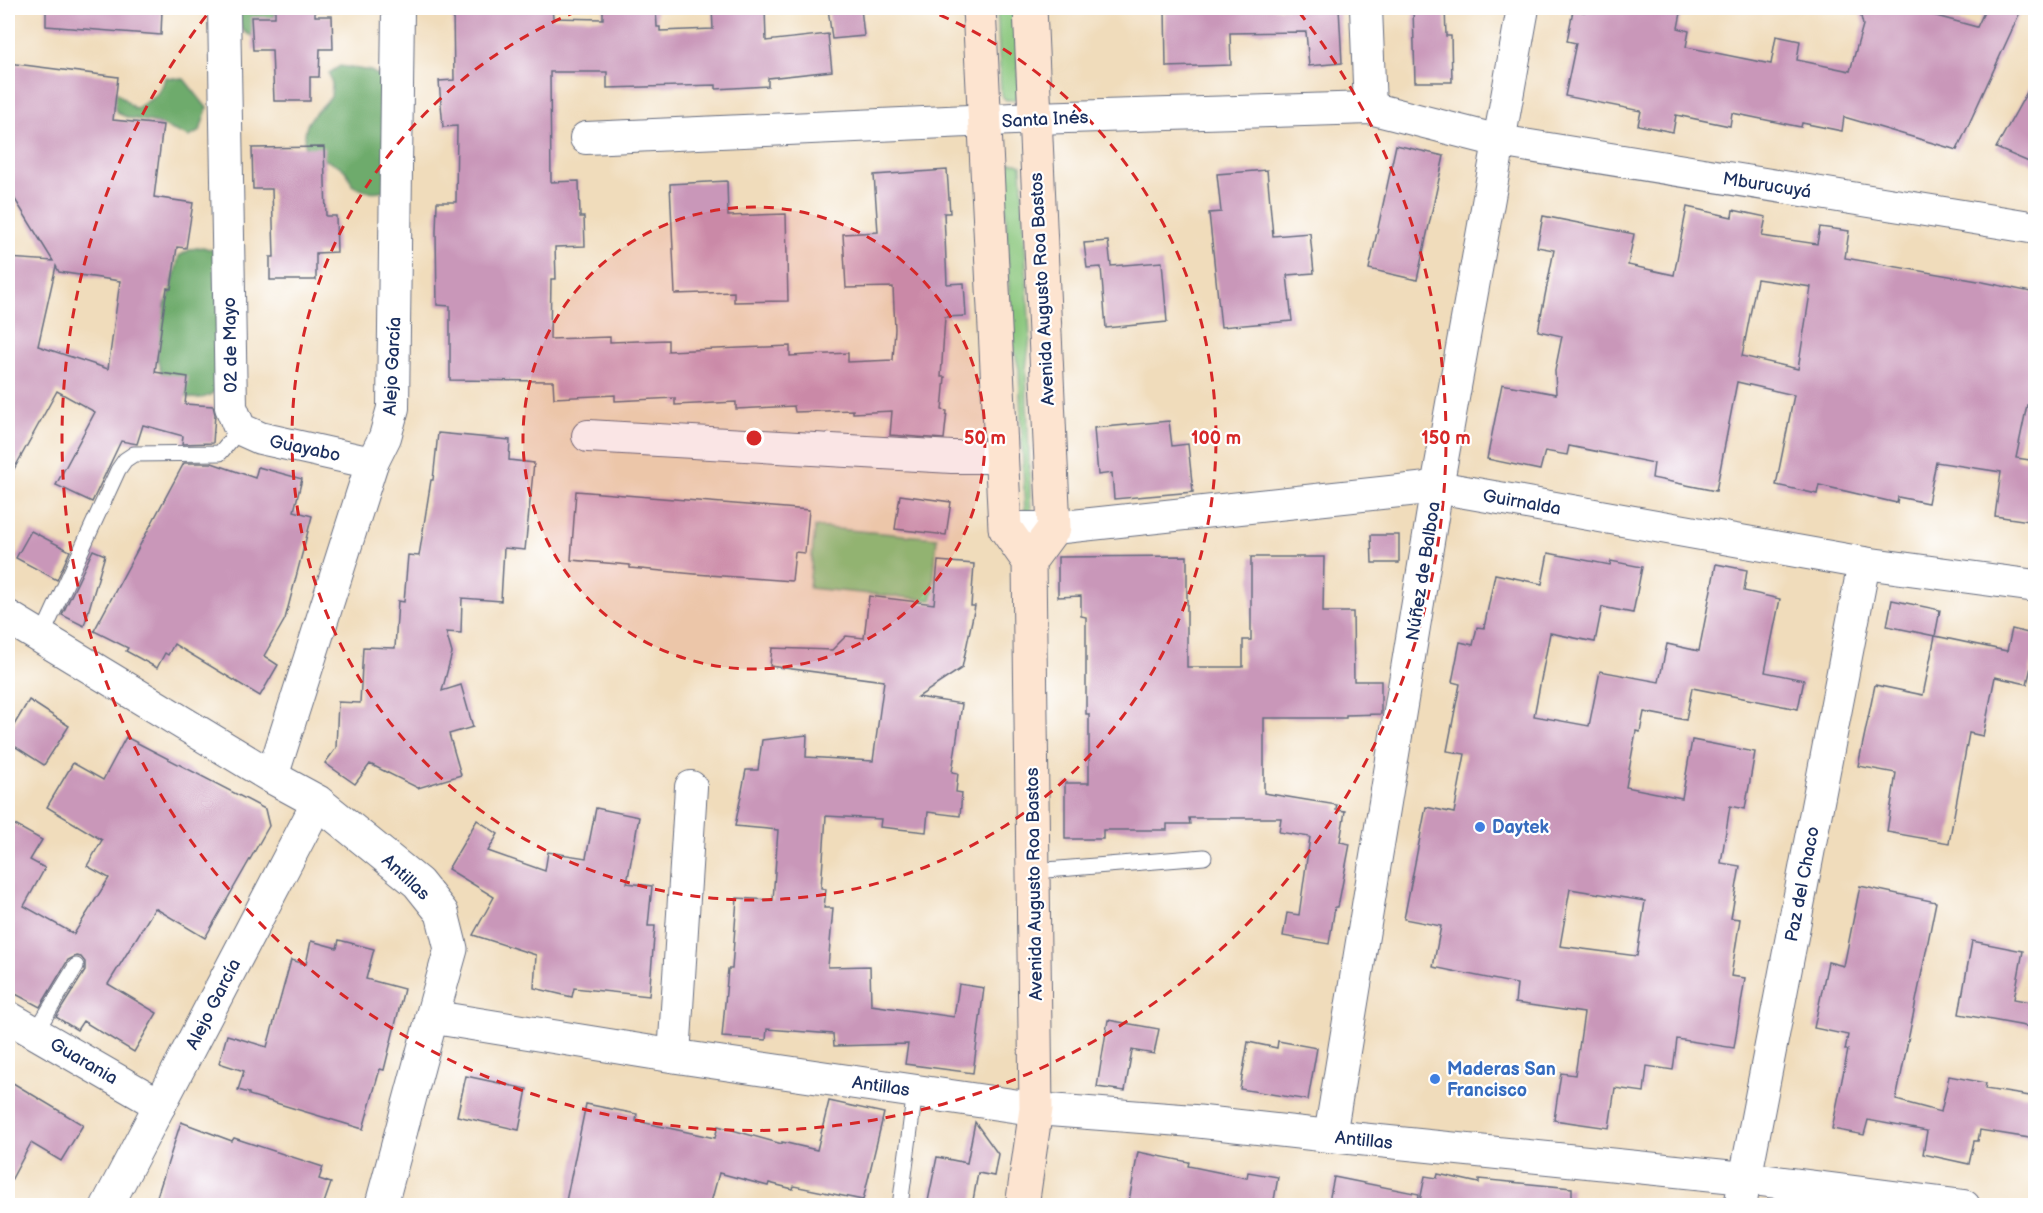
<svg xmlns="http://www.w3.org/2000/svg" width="2043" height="1213" viewBox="0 0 2043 1213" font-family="'Balsamiq Sans',sans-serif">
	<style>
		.green { fill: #89c67c; stroke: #527a6d; stroke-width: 1.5 }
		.forest { fill: #6eab6c; stroke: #446d65; stroke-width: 1.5 }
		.building { fill: #c997b9; fill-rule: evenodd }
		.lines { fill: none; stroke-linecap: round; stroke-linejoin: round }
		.service-casing { stroke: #666c7f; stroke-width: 17 }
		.minor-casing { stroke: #666c7f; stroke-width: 34 }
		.tertiary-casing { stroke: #666c7f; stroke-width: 35 }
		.secondary-casing { stroke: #666c7f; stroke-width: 35 }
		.service { stroke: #fff; stroke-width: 15 }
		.minor { stroke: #fff; stroke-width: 32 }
		.tertiary { stroke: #fff; stroke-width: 33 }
		.secondary { stroke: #fde4d0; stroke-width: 33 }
		.ring { fill: none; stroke: #d62828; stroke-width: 3; stroke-dasharray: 10 8 }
		.shop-dot { fill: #3f7fe0; stroke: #fff; stroke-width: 2 }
		.labels { text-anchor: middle; stroke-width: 4.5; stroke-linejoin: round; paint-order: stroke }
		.street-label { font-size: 18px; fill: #1b2f5e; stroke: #fff }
		.shop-label { font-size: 18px; font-weight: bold; fill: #366cbe; stroke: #fff; text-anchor: start }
		.centre { fill: #d62828; stroke: #fff; stroke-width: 3 }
		.ring-label { font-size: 18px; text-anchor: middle; font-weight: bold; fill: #d62828; stroke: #fff; stroke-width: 4.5; stroke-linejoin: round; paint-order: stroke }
	</style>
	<rect width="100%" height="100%" fill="#fff"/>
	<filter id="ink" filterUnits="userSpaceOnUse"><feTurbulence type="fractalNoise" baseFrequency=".0167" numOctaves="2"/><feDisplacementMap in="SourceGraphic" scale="12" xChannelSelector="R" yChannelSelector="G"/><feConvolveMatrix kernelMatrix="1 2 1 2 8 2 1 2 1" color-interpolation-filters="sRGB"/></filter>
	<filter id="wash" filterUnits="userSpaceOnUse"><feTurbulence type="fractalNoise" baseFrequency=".008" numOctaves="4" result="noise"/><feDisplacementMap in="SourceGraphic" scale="24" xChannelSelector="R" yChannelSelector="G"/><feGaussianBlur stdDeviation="1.35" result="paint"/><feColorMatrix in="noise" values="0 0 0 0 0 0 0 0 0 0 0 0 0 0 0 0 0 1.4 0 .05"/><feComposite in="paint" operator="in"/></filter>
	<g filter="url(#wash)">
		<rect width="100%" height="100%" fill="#f0dcbb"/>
		<g class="green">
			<polygon points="997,8 1015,8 1019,94 1014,100 1006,100 1001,95"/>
			<polygon points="1008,163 1017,163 1021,165 1030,338 1026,369 1031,515 1025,515 1019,369 1011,337 1004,168"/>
			<polygon points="815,527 937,538 932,600 809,588"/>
		</g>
		<g class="forest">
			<path d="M244,8H276L270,26L257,37C244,35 238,28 239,15Z"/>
			<path d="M340,66L371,71L384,79L389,189C374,193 366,193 352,185C345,158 326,165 306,151C301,121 312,117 331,97L332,84L329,73Z"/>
			<path d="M165,77L184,79L207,108L200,131L189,137L154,122L129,118L117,113L112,101L113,89L135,109C150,100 162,95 165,77Z"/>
			<path d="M203,247L216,251L220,386C212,396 201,401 188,397C155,387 154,350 159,322C160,313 166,305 169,296C173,283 176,269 179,256L191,249Z"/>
		</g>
		<g id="blocks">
			<g class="building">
				<polygon points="46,8 115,8 162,10 161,35 46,26"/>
				<polygon points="275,8 315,8 315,16 332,16 333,49 320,49 319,77 310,77 310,101 274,101 272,50 253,50 251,17 275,17"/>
				<polygon points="453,8 552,8 553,18 603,19 603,8 656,8 657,27 660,27 660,31 713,29 712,8 765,8 766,41 828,34 832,71 768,78 768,86 716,89 716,85 607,88 607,72 550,72 551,182 579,181 580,217 584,217 585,246 555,247 556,279 551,279 550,339 610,337 610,342 668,340 668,351 790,346 790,356 848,353 848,362 893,360 895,329 893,287 846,288 843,234 878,232 874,175 947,170 950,213 944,213 947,284 964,283 966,316 945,317 941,377 945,377 942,410 947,411 944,439 890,435 892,411 853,413 853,410 795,412 794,406 736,409 736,402 675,405 675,398 615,401 615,395 554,398 553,381 450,380 450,306 437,305 436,232 437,202 456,202 457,126 443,127 439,81 454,80"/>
				<polygon points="828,8 861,8 864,36 832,39"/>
				<polygon points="1165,8 1339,8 1342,63 1309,66 1306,32 1230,33 1231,65 1166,67"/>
				<polygon points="1413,8 1445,8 1446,36 1451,36 1452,82 1415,82"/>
				<polygon points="1585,8 1682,8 1678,28 1689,31 1686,47 1771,64 1776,36 1800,41 1797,60 1850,71 1863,25 1859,8 1907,8 1977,27 1986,8 2022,8 1957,150 1844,117 1842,131 1802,123 1801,127 1732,113 1730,126 1676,115 1673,132 1638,125 1641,111 1565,96 1576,43 1567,41 1573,10 1584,12"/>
				<path d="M8,63L118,77L113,120L163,125L154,197L193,203L186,248L177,247L171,289L167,288L155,372L188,377L185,404L213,406L215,414L213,443L182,444L183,436L143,425L137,444L121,441L92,502L56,485L95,412L57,391L8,480V258L53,261L8,188ZM56,266L59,272L120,281L108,369L38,346Z"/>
				<polygon points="2036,76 2036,165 1996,148"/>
				<polygon points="1396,145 1444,156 1417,280 1369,269"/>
				<polygon points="324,147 326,216 336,216 337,252 316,253 316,280 270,280 270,257 274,257 272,189 253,189 252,148"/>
				<polygon points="1267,170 1273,236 1310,233 1314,273 1287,275 1292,321 1221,327 1209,213 1221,212 1217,174"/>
				<polygon points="727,181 728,216 786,214 788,301 734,302 734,292 675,294 670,184"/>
				<path d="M1687,207L1732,217L1733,210L1766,217L1762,236L1817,244L1820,227L1849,231L1845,258L1978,281L2036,293V407L2027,405L2016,458L2036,461V522L1995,516L2001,472L1936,462L1928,503L1898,497L1897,503L1819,485L1817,494L1776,485L1794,395L1737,382L1716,491L1652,478L1654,463L1569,446L1567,455L1545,451L1540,470L1487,459L1502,384L1556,394L1555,371L1562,336L1538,331L1554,250L1537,247L1543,216L1634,234L1628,265L1674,275ZM1757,279L1811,287L1798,369L1742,356Z"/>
				<polygon points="1108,241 1111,266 1162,262 1167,322 1106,328 1101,267 1087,268 1084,243"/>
				<polygon points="1169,421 1172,446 1188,444 1193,492 1114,499 1112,473 1098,475 1094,428"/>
				<polygon points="438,433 510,440 509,460 534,463 525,550 504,548 501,601 462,598 461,633 446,632 452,653 442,691 461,685 473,727 449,734 461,775 418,788 370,764 355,784 325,763 336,748 338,702 360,703 363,647 395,648 398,601 404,602 408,555 419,556 431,480 433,480"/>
				<polygon points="184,463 212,463 255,478 258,467 302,479 294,511 312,516 285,619 264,656 278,665 260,696 174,644 168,655 165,653 157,668 126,651 128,648 94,631"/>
				<polygon points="576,491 809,510 805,553 795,552 792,581 695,574 630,568 630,565 571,560"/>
				<polygon points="900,495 951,502 946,535 895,529"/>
				<polygon points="31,531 70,551 57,580 16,558"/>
				<polygon points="1371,535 1399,535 1399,563 1372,563"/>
				<polygon points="93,550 105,555 84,626 62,615"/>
				<path d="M1548,553L1610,565L1611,561L1642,567L1633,613L1602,607L1595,642L1550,633L1534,716L1589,726L1600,671L1659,682L1667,644L1699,651L1716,564L1747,570L1744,591L1780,599L1765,672L1804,680L1798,709L1692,688L1686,720L1644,712L1640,732L1636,731L1626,787L1682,798L1692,740L1755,752L1745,809L1730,806L1721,863L1740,866L1731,918L1740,919L1731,976L1745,978L1734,1048L1677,1039L1673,1070L1647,1066L1644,1092L1615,1088L1609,1128L1554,1120L1561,1073L1575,1075L1584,1013L1515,1003L1517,984L1433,967L1441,926L1404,919L1426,807L1454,813L1465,754L1447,751L1460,684L1452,682L1460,642L1473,645L1477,627L1484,628L1495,574L1542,584ZM1570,889L1645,901L1637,956L1560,946Z"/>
				<polygon points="1187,556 1187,667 1243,667 1243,640 1251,640 1251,557 1324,557 1323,612 1353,612 1354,681 1381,681 1381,714 1346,715 1346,718 1264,718 1264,793 1337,805 1336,810 1345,811 1340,842 1350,844 1338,907 1335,907 1329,944 1283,936 1287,913 1299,915 1310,837 1279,832 1281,818 1189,818 1190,824 1167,824 1167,830 1103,830 1103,839 1065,839 1065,783 1089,783 1089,714 1086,714 1086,617 1081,616 1081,596 1058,597 1058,557"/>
				<polygon points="938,561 974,564 971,606 975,606 962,668 918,697 962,704 952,772 958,773 956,792 962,793 960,816 928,812 926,832 880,827 881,819 826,816 821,888 826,889 824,908 833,908 828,967 870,966 871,1005 954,1017 959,984 984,988 973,1073 905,1064 908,1044 834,1046 833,1034 767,1029 766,1040 722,1037 728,969 732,969 737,898 773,900 778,830 735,826 746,770 758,770 762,740 807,735 806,757 873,761 884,681 770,666 772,648 832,650 846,636 864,638 869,596 934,604"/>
				<polygon points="1892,600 1940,610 1935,636 1887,626"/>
				<polygon points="2012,629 2036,635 2036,647 2027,684 1995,677 1983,736 1969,733 1949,843 1887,832 1896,773 1858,766 1875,685 1923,695 1935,636 2007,651"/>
				<polygon points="29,700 69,726 44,765 8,742 8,735"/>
				<polygon points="126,737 265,809 269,826 205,938 155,908 108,984 157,1013 134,1052 83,1021 77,1030 56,1017 85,971 85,962 81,957 76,956 68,960 40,1007 8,990 8,821 42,840 30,860 45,868 24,906 74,934 109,878 87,866 102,840 47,807 73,763 103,780"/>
				<polygon points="596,808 639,817 627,883 652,886 648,926 655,926 649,996 574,988 572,997 534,988 536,955 473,935 494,897 448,869 477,820 498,834 488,851 545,871 548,852 586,858"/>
				<polygon points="1860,886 1936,902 1896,1100 1941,1112 1949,1076 1986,1083 1985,1089 2036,1097 2036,1139 1980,1130 1978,1141 1974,1141 1969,1164 1923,1154 1927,1131 1868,1120 1864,1135 1832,1129 1848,1050 1845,1050 1848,1035 1814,1028 1828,962 1844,966"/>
				<polygon points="339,940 374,949 366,979 404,989 384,1070 380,1069 363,1129 249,1095 249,1093 238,1090 244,1071 219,1063 227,1035 267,1047 291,960 306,964 311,941 337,948"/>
				<polygon points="1972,941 2023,951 2014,999 2036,1003 2036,1028 1959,1014"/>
				<polygon points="1108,1020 1159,1029 1154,1054 1132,1050 1125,1091 1097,1087"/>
				<polygon points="1278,1041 1317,1048 1308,1100 1240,1089 1248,1042 1277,1048"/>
				<polygon points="466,1076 527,1089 519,1130 457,1116"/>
				<polygon points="8,1080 83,1125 61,1161 31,1143 8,1186"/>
				<polygon points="829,1101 884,1113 863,1200 794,1186 793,1189 769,1183 768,1186 719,1173 710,1206 565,1206 586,1104 637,1114 636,1121 715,1138 718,1126 782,1144 782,1142 817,1150"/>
				<polygon points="181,1122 232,1141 234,1138 323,1167 319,1179 331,1183 323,1206 154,1206"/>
				<polygon points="975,1122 998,1154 994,1176 978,1173 972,1206 927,1206 937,1157 967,1163"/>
				<polygon points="1138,1152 1189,1162 1188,1166 1247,1178 1248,1172 1278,1177 1273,1206 1128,1206"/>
				<polygon points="1438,1174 1479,1183 1479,1179 1572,1188 1572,1206 1419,1206 1425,1176 1437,1178"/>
				<polygon points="1334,1177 1419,1194 1418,1206 1328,1206"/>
			</g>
		</g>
	</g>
	<g filter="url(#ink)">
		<use href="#blocks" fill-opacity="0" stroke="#666c7f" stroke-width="1.5"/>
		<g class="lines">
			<defs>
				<g id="service">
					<polyline points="41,638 118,470 125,460 134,454 220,453 240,429"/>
					<polyline points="1035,871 1204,857"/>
					<polyline points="35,1033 76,966"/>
					<polyline points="900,1206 915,1091"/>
				</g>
				<g id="minor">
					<polyline points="224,8 231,407 240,429 260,438 372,463"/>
					<polyline points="1366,8 1370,108"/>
					<polyline points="586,138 1034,118 1370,108 1499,141 2036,228"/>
					<polyline points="588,436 952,457 1002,457"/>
					<polyline points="1005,528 1054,528 1437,487 1864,563 2036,586"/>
					<polyline points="272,777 372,463 385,437 393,408 398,8"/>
					<polyline points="8,1017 160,1105"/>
					<polyline points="674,1056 691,787"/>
					<polyline points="1036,1109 1194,1121 1330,1136 1745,1178 1964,1206"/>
					<polyline points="1330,1136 1437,487 1523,8"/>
					<polyline points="107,1206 318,802"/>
					<polyline points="381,1206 432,1017"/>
					<polyline points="1740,1206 1864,563"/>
				</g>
				<polyline id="tertiary" points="8,617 272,777 318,802 418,883 442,913 451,949 432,1017 674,1056 1036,1109"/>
				<g id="secondary">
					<polyline points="979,8 1005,528 1029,562 1036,1109 1022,1206"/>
					<polyline points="1029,562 1054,528 1030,8"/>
				</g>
			</defs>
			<use href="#service" class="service-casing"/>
			<use href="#minor" class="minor-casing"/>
			<use href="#tertiary" class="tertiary-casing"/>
			<use href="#secondary" class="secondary-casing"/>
			<use href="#service" class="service"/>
			<use href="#minor" class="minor"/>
			<use href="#tertiary" class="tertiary"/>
			<use href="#secondary" class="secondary"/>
		</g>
	</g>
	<circle cx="754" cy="438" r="231" fill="#d62828" fill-opacity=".12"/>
	<g class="ring">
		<circle cx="754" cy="438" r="231"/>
		<path d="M923 8A462 462 0 1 1 585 8"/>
		<path d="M1299 12A692 692 0 1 1 209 12"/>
	</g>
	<g class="shop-dot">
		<circle cx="1480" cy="827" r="6"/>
		<circle cx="1435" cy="1079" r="6"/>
	</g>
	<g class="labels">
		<g class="street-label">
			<text transform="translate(1045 119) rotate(-3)" y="6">Santa Inés</text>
			<text transform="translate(1767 185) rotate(9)" y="6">Mburucuyá</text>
			<text transform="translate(1042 289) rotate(-93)" y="6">Avenida Augusto Roa Bastos</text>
			<text transform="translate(230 345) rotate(-91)" y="6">02 de Mayo</text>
			<text transform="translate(392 366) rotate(-87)" y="6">Alejo García</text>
			<text transform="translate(305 448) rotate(12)" y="6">Guayabo</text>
			<text transform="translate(1522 502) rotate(10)" y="6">Guirnalda</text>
			<text transform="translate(1423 571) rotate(-81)" y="6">Núñez de Balboa</text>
			<text transform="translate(406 877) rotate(43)" y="6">Antillas</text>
			<text transform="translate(1034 884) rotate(-91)" y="6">Avenida Augusto Roa Bastos</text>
			<text transform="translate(1802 884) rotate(-79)" y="6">Paz del Chaco</text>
			<text transform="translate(213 1004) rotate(-63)" y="6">Alejo García</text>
			<text transform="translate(84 1061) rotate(30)" y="6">Guarania</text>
			<text transform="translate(881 1086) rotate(8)" y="6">Antillas</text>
			<text transform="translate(1364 1140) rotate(6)" y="6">Antillas</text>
		</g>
		<g class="shop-label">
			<text x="1492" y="833">Daytek</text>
			<text x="1447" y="1075">Maderas San<tspan x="1447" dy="21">Francisco</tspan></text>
		</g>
	</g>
	<circle cx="754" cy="438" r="9" class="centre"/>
	<g class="ring-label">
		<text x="985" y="444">50 m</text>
		<text x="1216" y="444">100 m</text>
		<text x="1446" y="444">150 m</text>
	</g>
	<rect width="2043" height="1213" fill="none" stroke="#fff" stroke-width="30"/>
</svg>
